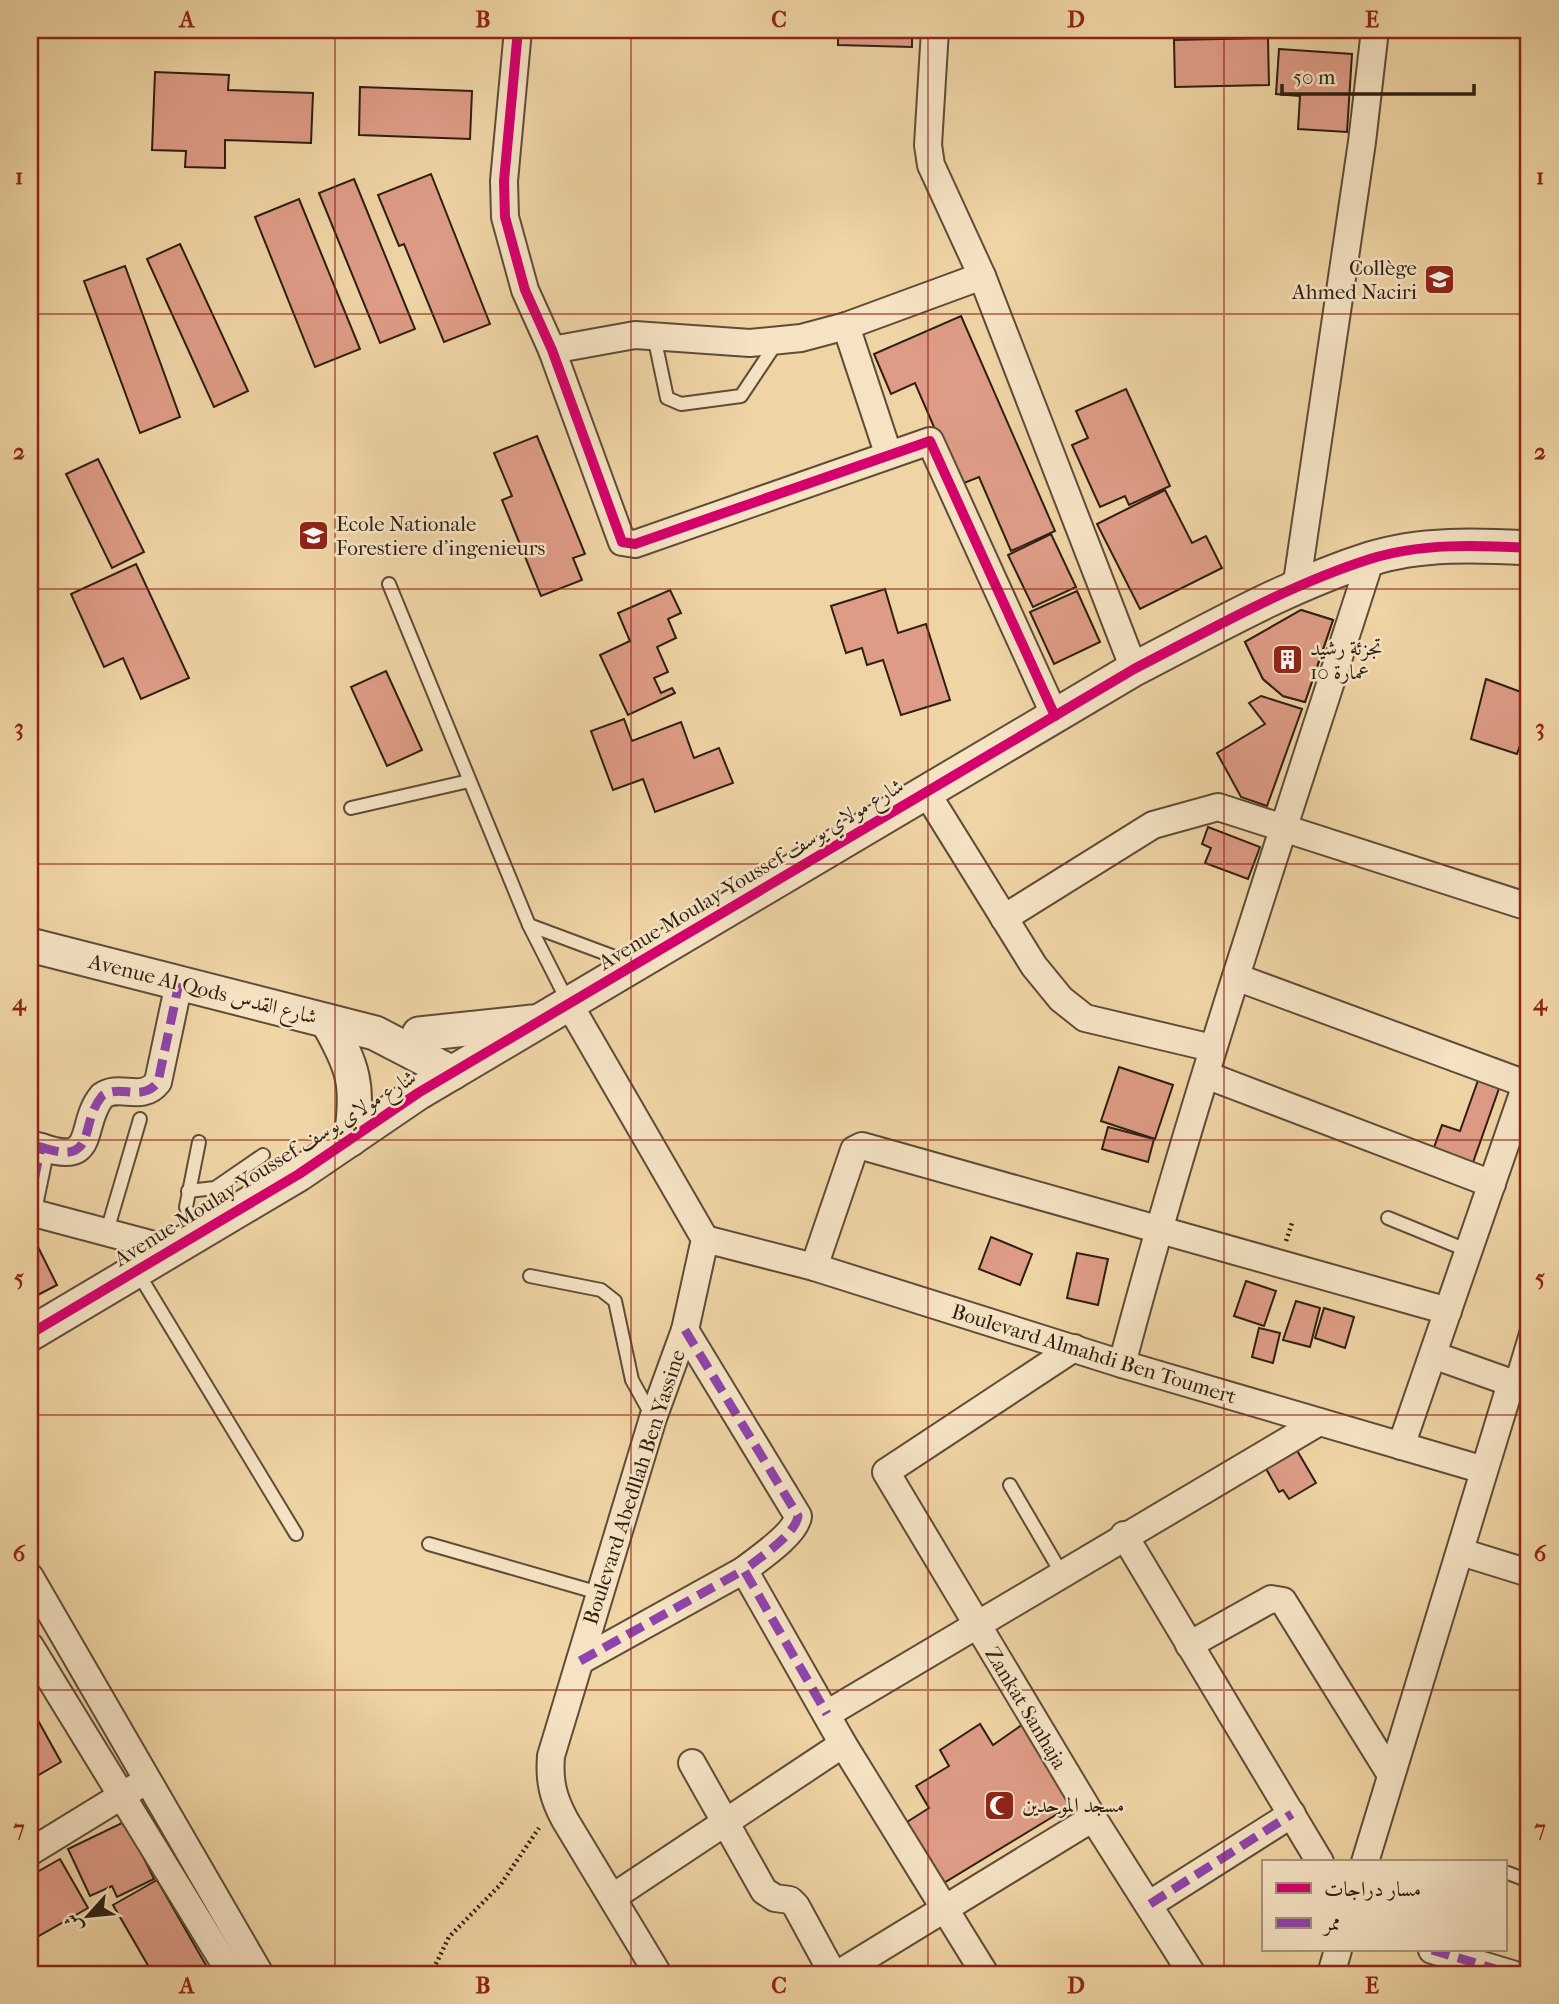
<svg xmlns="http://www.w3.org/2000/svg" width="1559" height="2004" viewBox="0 0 1559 2004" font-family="'IM FELL French Canon',Amiri,serif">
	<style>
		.building { fill: #de9c86; stroke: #2f1f11; stroke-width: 2 }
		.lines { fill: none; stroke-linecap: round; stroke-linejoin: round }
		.service-casing { stroke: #5f4c36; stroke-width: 16 }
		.minor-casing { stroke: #5f4c36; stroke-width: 30 }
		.tertiary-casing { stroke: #5f4c36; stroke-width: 37 }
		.path { stroke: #2f1f11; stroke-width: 4.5; stroke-dasharray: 2 3.5; stroke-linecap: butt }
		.service { stroke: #f5e3c4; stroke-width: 12 }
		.minor { stroke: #f5e3c4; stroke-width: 26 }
		.tertiary { stroke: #f5e3c4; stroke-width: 33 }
		.quiet { stroke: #8e44ad; stroke-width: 9; stroke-dasharray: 18 9; stroke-linecap: butt }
		.cycleway-casing { stroke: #f5e3c4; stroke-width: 15 }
		.cycleway { stroke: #d6006c; stroke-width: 10 }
		.grid { fill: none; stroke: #8f2418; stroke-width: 2; stroke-opacity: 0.55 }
		.labels { text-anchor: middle; stroke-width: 5; stroke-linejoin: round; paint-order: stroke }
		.poi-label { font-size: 21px; fill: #2f1f11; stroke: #f5e3c4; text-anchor: start }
		.street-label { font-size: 21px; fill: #2f1f11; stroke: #f5e3c4 }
		.neatline { fill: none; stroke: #8f2418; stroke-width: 2.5 }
		.grid-label { font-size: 23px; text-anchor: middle; font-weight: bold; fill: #8f2418 }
	</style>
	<rect width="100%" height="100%" fill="#efd4a5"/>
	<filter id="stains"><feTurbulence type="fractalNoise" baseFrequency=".00286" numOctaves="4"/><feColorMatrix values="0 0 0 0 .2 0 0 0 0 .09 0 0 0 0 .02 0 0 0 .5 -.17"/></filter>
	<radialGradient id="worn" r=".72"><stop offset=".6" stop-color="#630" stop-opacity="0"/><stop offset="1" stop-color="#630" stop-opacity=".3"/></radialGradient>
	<g class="building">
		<polygon points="766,30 838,30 838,35"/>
		<polygon points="838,30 912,30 912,47 838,45"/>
		<polygon points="1268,38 1269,85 1175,87 1174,40"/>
		<polygon points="1279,49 1352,54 1347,132 1298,129 1300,96 1276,94"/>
		<polygon points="155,72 229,75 228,90 313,93 311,143 225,140 225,168 185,167 186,151 152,150"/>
		<polygon points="360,87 472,91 470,139 359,135"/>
		<polygon points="431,174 490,324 444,342 404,244 399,246 378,195"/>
		<polygon points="354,179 415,329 380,343 319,193"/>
		<polygon points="299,199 360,349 315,367 255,217"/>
		<polygon points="180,244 248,391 214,407 147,259"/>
		<polygon points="125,266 180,417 140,433 84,281"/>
		<polygon points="961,316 1055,531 1011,551 979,477 959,485 915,383 891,394 874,354"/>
		<polygon points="1126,389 1170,486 1129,505 1125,496 1100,507 1072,445 1088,438 1076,411"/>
		<polygon points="537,436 585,554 573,558 582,580 541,596 502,500 512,496 494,453"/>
		<polygon points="98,459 144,552 112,568 66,474"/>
		<polygon points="1165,490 1192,543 1206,536 1222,568 1140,609 1097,524"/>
		<polygon points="1051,534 1076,587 1033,607 1008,555"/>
		<polygon points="136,564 189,678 141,699 123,658 104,667 71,594"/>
		<polygon points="885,589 898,633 926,624 950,700 901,715 883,660 867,665 862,648 846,653 831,606"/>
		<polygon points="670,590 681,613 668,619 676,638 657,647 668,672 654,678 661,693 672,688 675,693 628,715 600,655 630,641 618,613"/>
		<polygon points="1077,591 1100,642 1054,664 1030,612"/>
		<polygon points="1301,610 1333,620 1305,702 1283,696 1263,679 1245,642"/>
		<polygon points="1301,610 1333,620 1305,702 1283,696 1263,679 1245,642"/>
		<polygon points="386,671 422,750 387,766 351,687"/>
		<polygon points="1486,679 1529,695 1529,719 1517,754 1471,739"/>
		<polygon points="1261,696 1302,709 1267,806 1241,797 1217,753 1265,724 1249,703"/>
		<polygon points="624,719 632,741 681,722 694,758 719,748 733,783 655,812 643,779 613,790 591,731"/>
		<polygon points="1208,827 1260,847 1248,879 1205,863 1211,848 1202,844"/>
		<polygon points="1119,1067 1173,1085 1155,1139 1101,1121"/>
		<polygon points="1481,1072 1502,1080 1470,1171 1431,1156 1442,1125 1460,1131"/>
		<polygon points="1108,1127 1154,1139 1148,1162 1102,1149"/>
		<polygon points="30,1231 57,1285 30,1299"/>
		<polygon points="991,1237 1032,1254 1020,1285 979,1269"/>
		<polygon points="1077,1253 1108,1259 1098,1305 1067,1298"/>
		<polygon points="1246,1281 1276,1291 1264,1326 1234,1316"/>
		<polygon points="1296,1301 1320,1308 1310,1347 1283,1340"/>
		<polygon points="1324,1308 1354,1317 1345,1348 1315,1338"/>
		<polygon points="1259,1328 1280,1333 1273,1363 1252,1357"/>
		<polygon points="1295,1447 1316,1483 1289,1499 1283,1490 1279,1492 1264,1465"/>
		<polygon points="30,1706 61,1762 30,1780"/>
		<polygon points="1029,1720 1077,1802 942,1884 907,1822 929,1808 916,1786 949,1766 940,1750 980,1724 993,1745"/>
		<polygon points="126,1821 154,1879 117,1897 112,1886 90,1896 68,1849"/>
		<polygon points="60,1859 88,1908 30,1941 30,1876"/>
		<polygon points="157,1880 211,1974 153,1974 113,1905"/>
	</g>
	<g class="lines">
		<defs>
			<g id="service">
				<polyline points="654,336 667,398 681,404 741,396 777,342"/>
				<polyline points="389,584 529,925 569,1004"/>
				<polyline points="351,808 469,781"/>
				<polyline points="529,925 631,963"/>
				<polyline points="188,1191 215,1188 263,1155"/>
				<polyline points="1388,1218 1469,1251"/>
				<polyline points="107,1231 140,1119"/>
				<polyline points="197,1235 186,1207 199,1142"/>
				<polyline points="138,1273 296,1534"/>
				<polyline points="530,1276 601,1290 615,1301 632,1380 653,1418"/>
				<polyline points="1511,1383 1529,1323"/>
				<polyline points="1010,1485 1062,1574"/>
				<polyline points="429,1544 599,1593"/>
				<polyline points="1508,1873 1529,1881"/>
			</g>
			<g id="minor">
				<polyline points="518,30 504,181 505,217 525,290 552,350 622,542 635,544 930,441 1055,716"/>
				<polyline points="935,30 928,145 931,165 982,276 1134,669"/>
				<polyline points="846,326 888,453"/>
				<polyline points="552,350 635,335 750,343 801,338 846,326 982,276"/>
				<polyline points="1296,589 1362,142 1375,30"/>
				<polyline points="926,792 1034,966 1061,999 1085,1018 1212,1048"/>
				<polyline points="1004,918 1153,825 1218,807 1529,907"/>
				<polyline points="1236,977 1526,1084"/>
				<path d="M569,1004L705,1239L685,1330L653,1418L551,1756C549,1781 553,1798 565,1820L658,1974"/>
				<polyline points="1206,1075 1492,1184"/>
				<polyline points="30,1144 41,1147 30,1200"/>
				<path d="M41,1147C99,1167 78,1125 102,1096C120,1083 142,1103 158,1082L179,983"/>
				<polyline points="30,1212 173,1250"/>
				<polyline points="705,1239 814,1267 1122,1364 1484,1470"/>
				<polyline points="814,1267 854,1150 862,1146 1448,1311"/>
				<path d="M685,1330L798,1516C796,1534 758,1559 744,1570L843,1744L985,1974"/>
				<polyline points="1074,1348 886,1472 1093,1818 1192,1974"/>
				<polyline points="1433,1355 1529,1389"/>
				<path d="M1122,1364C1194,1092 1285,826 1371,558"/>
				<polyline points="1401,1446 1529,1076"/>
				<polyline points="1124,1535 1320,1862"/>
				<polyline points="1461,1552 1529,1573"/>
				<polyline points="30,1577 260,1974"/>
				<polyline points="1189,1645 1271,1599 1283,1601 1391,1775"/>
				<polyline points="30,1646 231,1974"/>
				<polyline points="580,1661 744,1570"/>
				<polyline points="827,1714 1319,1422"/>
				<polyline points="692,1763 764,1891 775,1898 790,1900 796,1906 833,1974"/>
				<polyline points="30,1852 136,1787"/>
				<polyline points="1365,1862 1511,1383"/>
				<polyline points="613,1897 843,1744"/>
				<polyline points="1150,1904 1292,1814"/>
				<polyline points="1432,1950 1512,1974"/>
				<polyline points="838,1974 1093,1818"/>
				<polyline points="1331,1974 1338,1950"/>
			</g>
			<g id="tertiary">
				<polyline points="30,945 375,1033 452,1073"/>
				<path d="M327,1021C354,1068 359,1084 351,1139"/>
				<polyline points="419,1034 532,1022"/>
				<path d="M30,1334L299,1174L418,1093L1134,669C1210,630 1288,585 1370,559C1420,543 1478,545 1529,548"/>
			</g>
		</defs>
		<use href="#service" class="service-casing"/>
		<use href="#minor" class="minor-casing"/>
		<use href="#tertiary" class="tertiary-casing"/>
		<g class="path">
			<polyline points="1286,1241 1292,1223"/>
			<polyline points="431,1974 449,1937 501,1884 539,1828"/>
		</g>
		<use href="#service" class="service"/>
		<use href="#minor" class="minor"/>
		<use href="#tertiary" class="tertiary"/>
		<g class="quiet">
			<polyline points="30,1144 41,1147 30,1200"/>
			<path d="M41,1147C99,1167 78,1125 102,1096C120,1083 142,1103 158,1082L179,983"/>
			<path d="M685,1330L798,1516C796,1534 758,1559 744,1570L827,1714"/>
			<polyline points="580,1661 744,1570"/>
			<polyline points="1150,1904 1292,1814"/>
			<polyline points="1432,1950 1512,1974"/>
		</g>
		<defs>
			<g id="cycleway">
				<polyline points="518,30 504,181 505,217 525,290 552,350 622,542 635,544 930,441 1055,716"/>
				<path d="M30,1334L299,1174L418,1093L1134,669C1210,630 1288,585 1370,559C1420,543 1478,545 1529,548"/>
			</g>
		</defs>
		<use href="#cycleway" class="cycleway-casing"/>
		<use href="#cycleway" class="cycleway"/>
	</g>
	<path class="grid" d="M335,30V1974M631,30V1974M928,30V1974M1224,30V1974M30,314H1529M30,589H1529M30,864H1529M30,1140H1529M30,1415H1529M30,1690H1529"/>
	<defs>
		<symbol id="school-square" viewBox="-11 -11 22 22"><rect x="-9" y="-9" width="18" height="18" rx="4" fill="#8f2418" stroke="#f5e3c4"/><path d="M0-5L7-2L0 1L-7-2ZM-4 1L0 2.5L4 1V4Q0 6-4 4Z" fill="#fff"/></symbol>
		<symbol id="university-square" viewBox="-11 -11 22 22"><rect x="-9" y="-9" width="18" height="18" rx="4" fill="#8f2418" stroke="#f5e3c4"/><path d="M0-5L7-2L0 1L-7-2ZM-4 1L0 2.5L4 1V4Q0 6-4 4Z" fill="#fff"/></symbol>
		<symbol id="building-square" viewBox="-11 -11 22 22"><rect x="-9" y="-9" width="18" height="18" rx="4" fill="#8f2418" stroke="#f5e3c4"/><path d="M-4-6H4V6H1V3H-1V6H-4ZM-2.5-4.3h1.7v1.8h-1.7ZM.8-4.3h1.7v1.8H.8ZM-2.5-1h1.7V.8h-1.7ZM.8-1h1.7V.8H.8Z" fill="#fff"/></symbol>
		<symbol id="mosque-square" viewBox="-11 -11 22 22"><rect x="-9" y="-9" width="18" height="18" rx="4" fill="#8f2418" stroke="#f5e3c4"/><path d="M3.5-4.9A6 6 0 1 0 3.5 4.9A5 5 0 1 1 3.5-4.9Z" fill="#fff"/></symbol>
	</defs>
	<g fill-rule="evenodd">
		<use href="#school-square" x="1422" y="262" width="35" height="35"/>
		<use href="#university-square" x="296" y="518" width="35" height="35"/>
		<use href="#building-square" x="1270" y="642" width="35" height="35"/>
		<use href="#mosque-square" x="982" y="1788" width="35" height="35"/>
	</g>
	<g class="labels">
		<g class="poi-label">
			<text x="1417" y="275" text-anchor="end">Collège<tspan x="1417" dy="24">Ahmed Naciri</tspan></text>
			<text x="336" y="531">Ecole Nationale<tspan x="336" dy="24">Forestiere d'ingenieurs</tspan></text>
			<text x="1310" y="655">تجزئة رشيد<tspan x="1310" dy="24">عمارة 10</tspan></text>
			<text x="1022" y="1812">مسجد الموحدين</text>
		</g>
		<g class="street-label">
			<text transform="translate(751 874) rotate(-31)" y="7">Avenue Moulay Youssef شارع مولاي يوسف</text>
			<text transform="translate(203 989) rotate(14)" y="7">Avenue Al Qods شارع القدس</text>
			<text transform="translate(265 1168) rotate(-32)" y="7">Avenue Moulay Youssef شارع مولاي يوسف</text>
			<text transform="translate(1094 1354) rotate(17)" y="7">Boulevard Almahdi Ben Toumert</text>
			<text transform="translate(634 1487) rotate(-72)" y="7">Boulevard Abedllah Ben Yassine</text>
			<text transform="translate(1026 1708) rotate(59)" y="7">Zankat Sanhaja</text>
		</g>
	</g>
	<rect width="1559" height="2004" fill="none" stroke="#efd4a5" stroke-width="77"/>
	<rect x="1262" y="1860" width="245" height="91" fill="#f5e3c4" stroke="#a6957c" stroke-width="2"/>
	<rect x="1276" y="1883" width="35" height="10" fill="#d6006c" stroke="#a6957c" stroke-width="2"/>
	<text x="1324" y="1896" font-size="21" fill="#2f1f11">مسار دراجات</text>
	<rect x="1276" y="1918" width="35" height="10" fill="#8e44ad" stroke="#a6957c" stroke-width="2"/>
	<text x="1324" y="1930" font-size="21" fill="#2f1f11">ممر</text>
	<g transform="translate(88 1916) rotate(243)" stroke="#f5e3c4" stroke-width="5" paint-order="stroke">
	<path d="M0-5L12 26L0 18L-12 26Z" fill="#2f1f11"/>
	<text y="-10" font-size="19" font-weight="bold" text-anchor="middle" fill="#2f1f11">ش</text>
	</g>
	<path d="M1282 84v10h192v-10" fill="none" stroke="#2f1f11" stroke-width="3.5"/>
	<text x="1293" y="84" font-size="21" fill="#2f1f11" stroke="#f5e3c4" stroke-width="5" paint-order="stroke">50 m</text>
	<rect x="38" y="38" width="1482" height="1928" class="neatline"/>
	<g class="grid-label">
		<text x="187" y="27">A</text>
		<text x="483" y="27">B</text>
		<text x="779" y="27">C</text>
		<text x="1076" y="27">D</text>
		<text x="1372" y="27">E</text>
		<text x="19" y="184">1</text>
		<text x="1540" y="184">1</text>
		<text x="19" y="459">2</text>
		<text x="1540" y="459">2</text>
		<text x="19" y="735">3</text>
		<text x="1540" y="735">3</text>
		<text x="19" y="1010">4</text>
		<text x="1540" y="1010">4</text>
		<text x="19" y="1285">5</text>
		<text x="1540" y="1285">5</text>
		<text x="19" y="1561">6</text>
		<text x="1540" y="1561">6</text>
		<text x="19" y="1836">7</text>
		<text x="1540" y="1836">7</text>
		<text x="187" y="1993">A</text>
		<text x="483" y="1993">B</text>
		<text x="779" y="1993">C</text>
		<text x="1076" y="1993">D</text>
		<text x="1372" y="1993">E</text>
	</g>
	<rect width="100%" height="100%" filter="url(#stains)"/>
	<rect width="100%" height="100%" fill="url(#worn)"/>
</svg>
